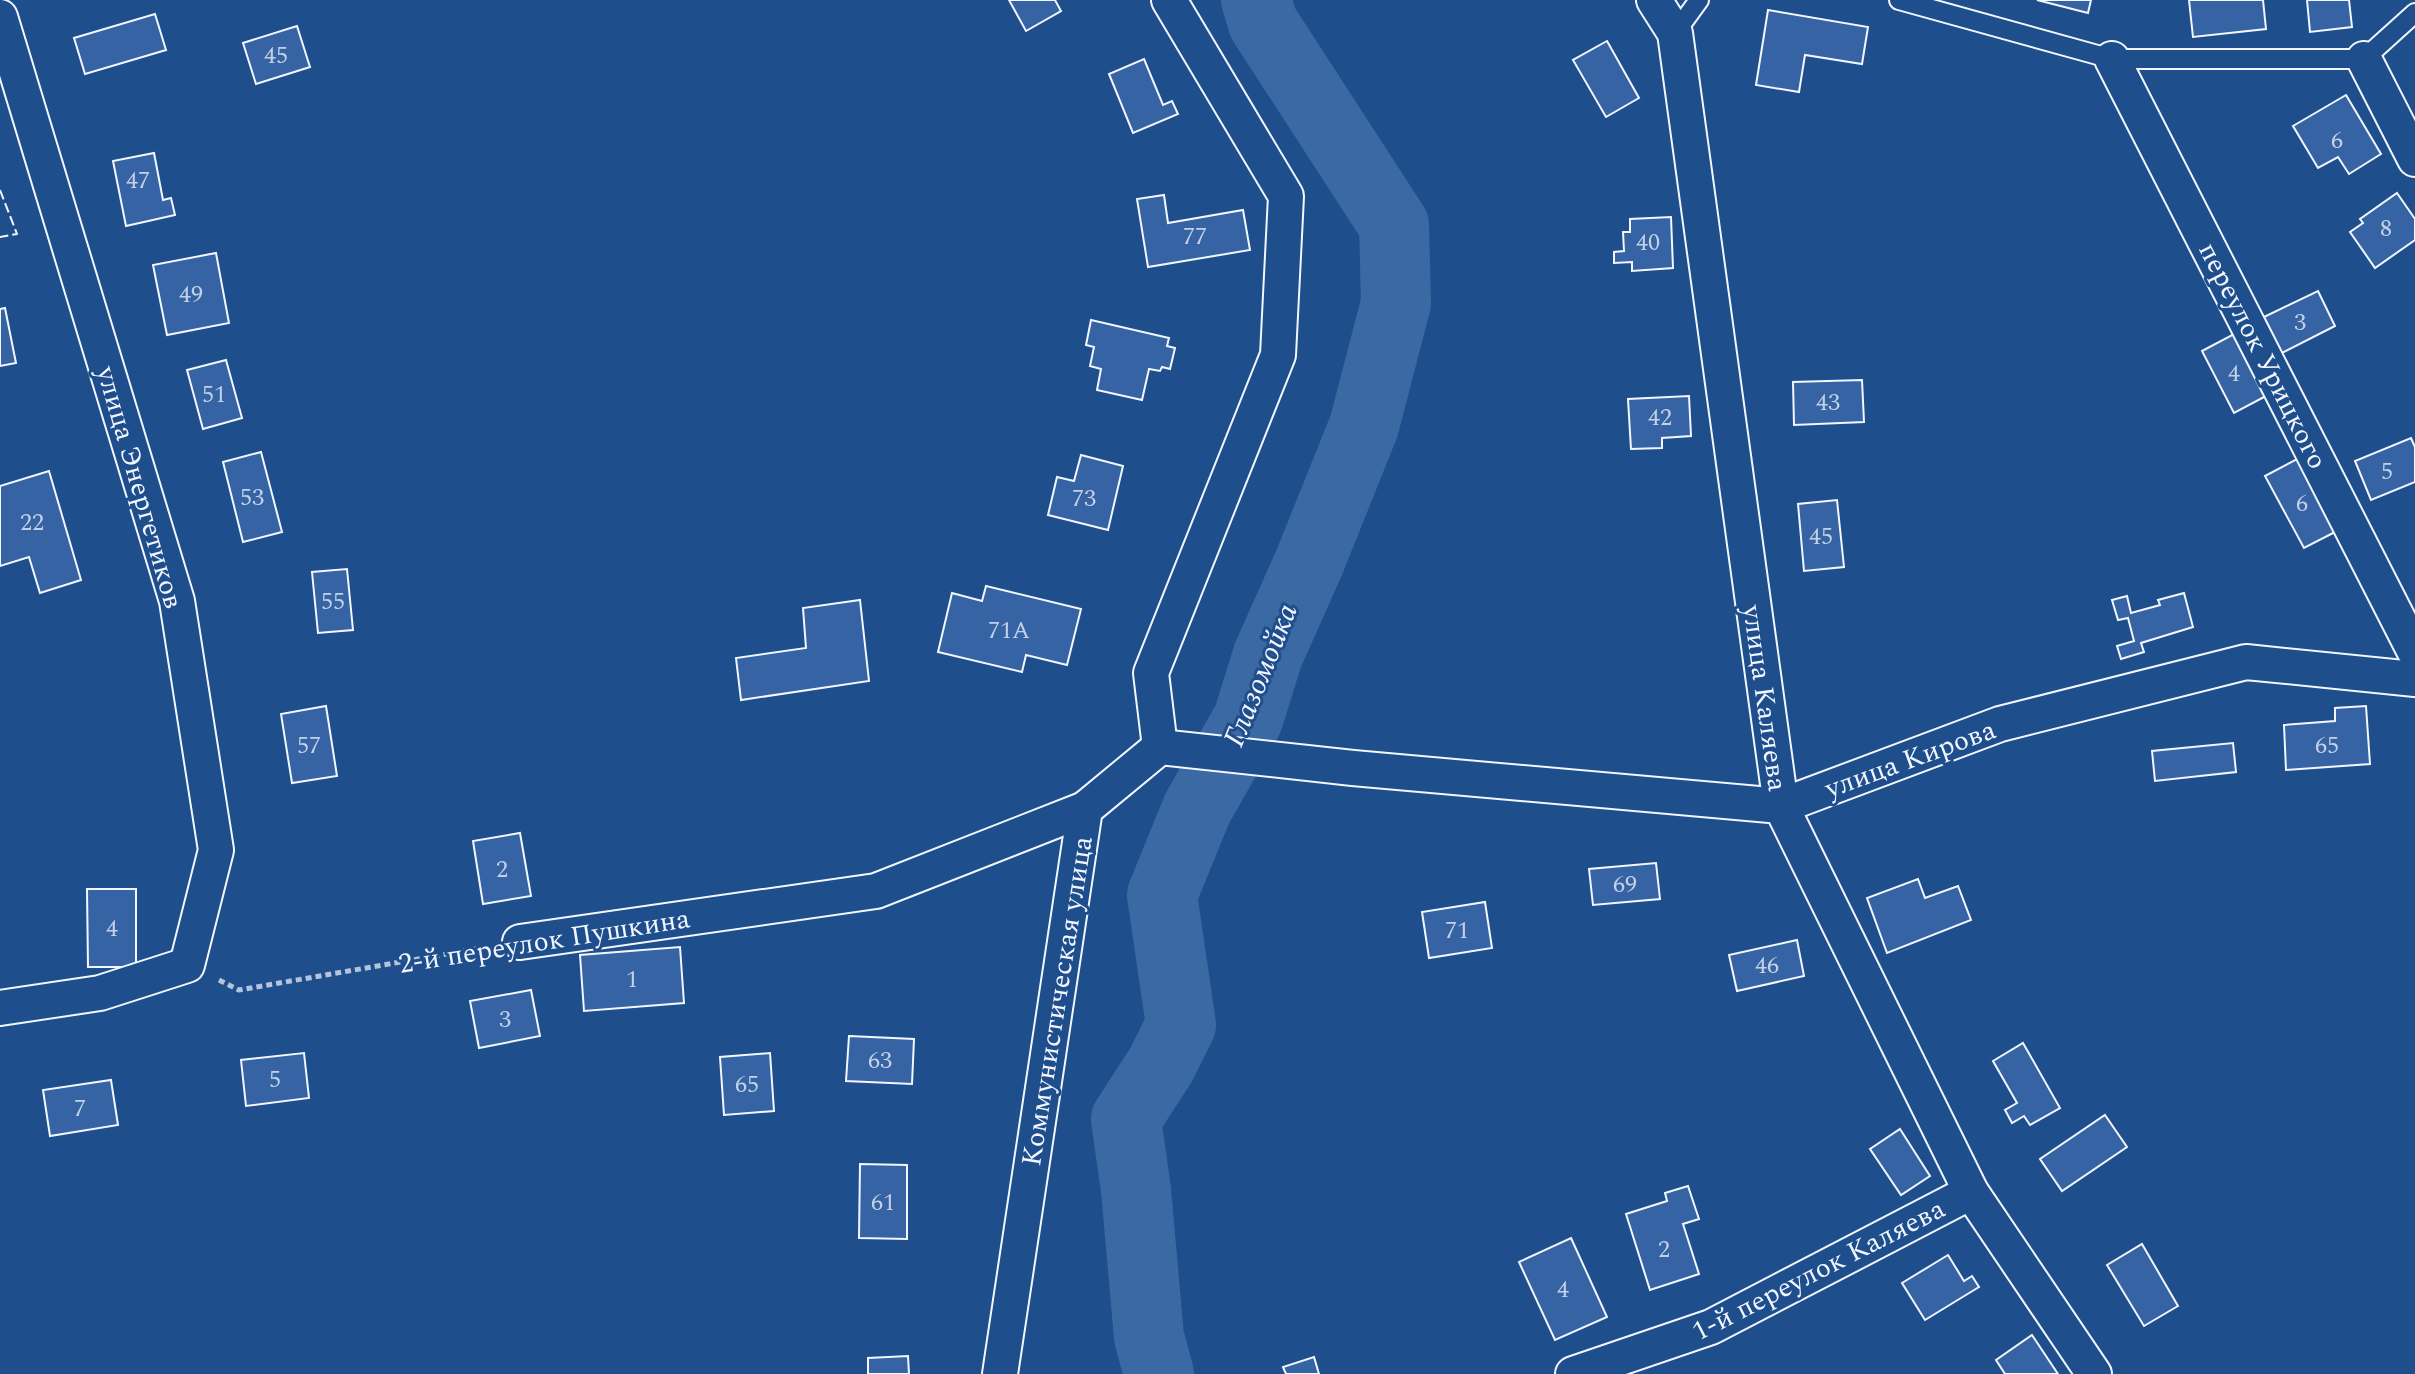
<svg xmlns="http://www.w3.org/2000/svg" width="2415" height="1374" viewBox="0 0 2415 1374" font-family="Spectral,serif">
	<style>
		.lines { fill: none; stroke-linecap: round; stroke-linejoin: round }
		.river { stroke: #3b69a3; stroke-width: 70 }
		.building { fill: #3563a3; stroke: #f2f6ff; stroke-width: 2 }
		.service-casing { stroke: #f2f6ff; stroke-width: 22 }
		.minor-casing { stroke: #f2f6ff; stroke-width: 38 }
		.path { stroke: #b3c4dc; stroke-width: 5; stroke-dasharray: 6 4; stroke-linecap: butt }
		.service { stroke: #1f4e8c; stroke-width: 18 }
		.minor { stroke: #1f4e8c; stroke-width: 34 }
		.fence { stroke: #f2f6ff; stroke-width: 2; stroke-dasharray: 10 4; stroke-linecap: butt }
		.labels { text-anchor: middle; stroke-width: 6; stroke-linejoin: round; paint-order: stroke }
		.number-label { font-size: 24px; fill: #c3d1e8 }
		.street-label { font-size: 28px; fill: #f2f6ff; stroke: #1f4e8c }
		.water-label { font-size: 30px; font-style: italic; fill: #f2f6ff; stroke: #1f4e8c }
	</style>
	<rect width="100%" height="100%" fill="#1f4e8c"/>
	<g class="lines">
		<polyline class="river" points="1159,1374 1149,1337 1136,1190 1126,1119 1161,1065 1181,1025 1162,895 1197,809 1248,719 1268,655 1309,563 1364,426 1396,303 1394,225 1263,23 1256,0"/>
	</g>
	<g class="building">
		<polygon points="1009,0 1055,0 1061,11 1026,31"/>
		<polygon points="2037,0 2091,0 2088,13"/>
		<polygon points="2189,0 2263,0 2266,29 2193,37"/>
		<polygon points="2307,0 2349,0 2352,27 2310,32"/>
		<polygon points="1768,10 1868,27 1862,64 1805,55 1799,92 1756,85"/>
		<polygon points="155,14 166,50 85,74 74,38"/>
		<polygon points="297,26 310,67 256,84 243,43"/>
		<polygon points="1607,41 1639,98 1606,117 1573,60"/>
		<polygon points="1144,59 1163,105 1172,101 1178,114 1133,133 1109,74"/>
		<polygon points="2346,95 2381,154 2349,174 2338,157 2318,168 2293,126"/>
		<polygon points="154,153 163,200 171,198 175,215 126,226 113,161"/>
		<polygon points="2397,193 2415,219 2415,240 2375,268 2350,232 2363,223 2360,219"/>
		<polygon points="1164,195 1168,223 1243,210 1250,250 1148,267 1137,199"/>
		<polygon points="1671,217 1673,268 1632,271 1632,262 1614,263 1614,252 1624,251 1623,232 1630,232 1630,219"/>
		<polygon points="216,253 229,323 167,335 153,265"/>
		<polygon points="2318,291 2335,326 2282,353 2264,317"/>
		<polygon points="5,308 16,363 0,366 0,309"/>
		<polygon points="1091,320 1169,338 1167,346 1175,348 1170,369 1162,367 1160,371 1149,369 1142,400 1097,390 1101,369 1090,366 1094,347 1086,345"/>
		<polygon points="2234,334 2266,396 2234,413 2202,351"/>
		<polygon points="226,360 242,418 203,429 187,370"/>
		<polygon points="1862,380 1864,422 1794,425 1793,382"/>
		<polygon points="1689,396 1691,436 1662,438 1662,448 1631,449 1628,399"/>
		<polygon points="2411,438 2415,447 2415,482 2371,500 2355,461"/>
		<polygon points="261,452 282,532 243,542 223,462"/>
		<polygon points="1081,455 1123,466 1108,530 1048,515 1057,477 1074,481"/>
		<polygon points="2299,458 2339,530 2304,548 2265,476"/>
		<polygon points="49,471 81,580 40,593 29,557 0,566 0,486"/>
		<polygon points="1837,500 1844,567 1804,571 1798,504"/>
		<polygon points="347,569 353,630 318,633 312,572"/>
		<polygon points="986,586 1081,609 1067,665 1026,655 1022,672 938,652 952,593 982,601"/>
		<polygon points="2184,593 2193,627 2141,643 2144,652 2121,659 2117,646 2134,641 2128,618 2118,620 2112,600 2127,596 2131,613 2160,605 2158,600"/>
		<polygon points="860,600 869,681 741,700 736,658 806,648 803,608"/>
		<polygon points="326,706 337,776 292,783 281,714"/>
		<polygon points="2366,706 2370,764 2286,770 2284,725 2335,721 2335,708"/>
		<polygon points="2233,743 2236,772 2155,781 2152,751"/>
		<polygon points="520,833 531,896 483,904 473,841"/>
		<polygon points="1656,863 1660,899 1593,905 1589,869"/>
		<polygon points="1918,879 1925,898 1958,886 1971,920 1887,953 1867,898"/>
		<polygon points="87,889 136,889 136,967 88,967"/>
		<polygon points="1485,902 1492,948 1429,958 1422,912"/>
		<polygon points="1797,940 1804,976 1737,991 1729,955"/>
		<polygon points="680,947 684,1003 584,1011 580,955"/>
		<polygon points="531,990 540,1036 479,1048 470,1001"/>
		<polygon points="849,1036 914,1039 912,1084 846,1081"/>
		<polygon points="2023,1043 2060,1108 2030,1125 2024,1116 2012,1123 2005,1110 2017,1103 1993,1061"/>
		<polygon points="304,1053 309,1098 246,1106 241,1060"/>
		<polygon points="770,1053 774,1111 724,1115 720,1057"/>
		<polygon points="111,1080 118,1125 50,1136 43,1090"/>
		<polygon points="2105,1115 2127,1147 2062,1191 2040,1159"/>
		<polygon points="1900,1129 1930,1176 1901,1195 1870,1149"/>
		<polygon points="860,1164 907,1165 907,1239 859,1238"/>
		<polygon points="1688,1186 1699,1219 1683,1224 1699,1274 1650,1290 1626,1214 1667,1201 1665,1193"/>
		<polygon points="1571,1238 1607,1317 1555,1340 1519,1262"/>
		<polygon points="2142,1244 2178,1306 2144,1326 2107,1265"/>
		<polygon points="1948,1255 1964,1281 1972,1276 1979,1287 1925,1320 1902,1283"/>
		<polygon points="2032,1335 2058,1374 2005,1374 1996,1360"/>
		<polygon points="908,1356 909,1374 868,1374 868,1358"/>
		<polygon points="1314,1357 1319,1374 1286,1374 1283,1367"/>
	</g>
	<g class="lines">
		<defs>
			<g id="service">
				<polyline points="1899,0 2112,59 2364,59 2415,13"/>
				<polyline points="1675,33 1699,0"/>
			</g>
			<g id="minor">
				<polyline points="1654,0 1675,33 1781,806 1971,1192 2094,1374"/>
				<polyline points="0,17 177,601 216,850 187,965 100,993 0,1008"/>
				<polyline points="2112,59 2415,652"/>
				<polyline points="2364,59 2415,159"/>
				<polyline points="1160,747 1353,768 1781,806 2000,724 2246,662 2415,679"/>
				<polyline points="520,942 876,891 1085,809"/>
				<polyline points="1000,1374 1085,809 1160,747 1151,673 1278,355 1286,196 1169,0"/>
				<polyline points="1573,1374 1711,1327 1971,1192"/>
			</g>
		</defs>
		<use href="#service" class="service-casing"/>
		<use href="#minor" class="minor-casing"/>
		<polyline class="path" points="219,980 239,990 487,947"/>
		<use href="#service" class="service"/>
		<use href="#minor" class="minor"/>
		<polyline class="fence" points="0,190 17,234 0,237"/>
	</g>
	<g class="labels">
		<g class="number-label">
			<text x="276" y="63">45</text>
			<text x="2337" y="148">6</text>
			<text x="138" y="188">47</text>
			<text x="2386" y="236">8</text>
			<text x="1195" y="244">77</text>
			<text x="1648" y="250">40</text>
			<text x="191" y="302">49</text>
			<text x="2300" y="330">3</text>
			<text x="2234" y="381">4</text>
			<text x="214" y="402">51</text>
			<text x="1828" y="410">43</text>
			<text x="1660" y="425">42</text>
			<text x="2387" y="479">5</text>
			<text x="252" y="505">53</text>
			<text x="1084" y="506">73</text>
			<text x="2302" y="511">6</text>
			<text x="32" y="530">22</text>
			<text x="1821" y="544">45</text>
			<text x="333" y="609">55</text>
			<text x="1009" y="638">71А</text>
			<text x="309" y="753">57</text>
			<text x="2327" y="753">65</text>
			<text x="502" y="877">2</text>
			<text x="1625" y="892">69</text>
			<text x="112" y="936">4</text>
			<text x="1457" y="938">71</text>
			<text x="1767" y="973">46</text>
			<text x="632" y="987">1</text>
			<text x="505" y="1027">3</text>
			<text x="880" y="1068">63</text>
			<text x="275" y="1087">5</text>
			<text x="747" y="1092">65</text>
			<text x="80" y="1116">7</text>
			<text x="883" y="1210">61</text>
			<text x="1664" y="1257">2</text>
			<text x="1563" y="1297">4</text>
		</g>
		<g class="street-label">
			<text transform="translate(2264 355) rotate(63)" y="10">переулок Урицкого</text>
			<text transform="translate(141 487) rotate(74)" y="10">улица Энергетиков</text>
			<text transform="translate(1766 698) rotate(82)" y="10">улица Каляева</text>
			<text transform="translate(1910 758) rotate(-20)" y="10">улица Кирова</text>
			<text transform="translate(544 940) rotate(-9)" y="10">2-й переулок Пушкина</text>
			<text transform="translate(1056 1001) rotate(-81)" y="10">Коммунистическая улица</text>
			<text transform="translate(1818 1269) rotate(-27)" y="10">1-й переулок Каляева</text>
		</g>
		<g class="water-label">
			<text transform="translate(1260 675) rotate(-68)" y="10">Глазомойка</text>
		</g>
	</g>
</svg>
